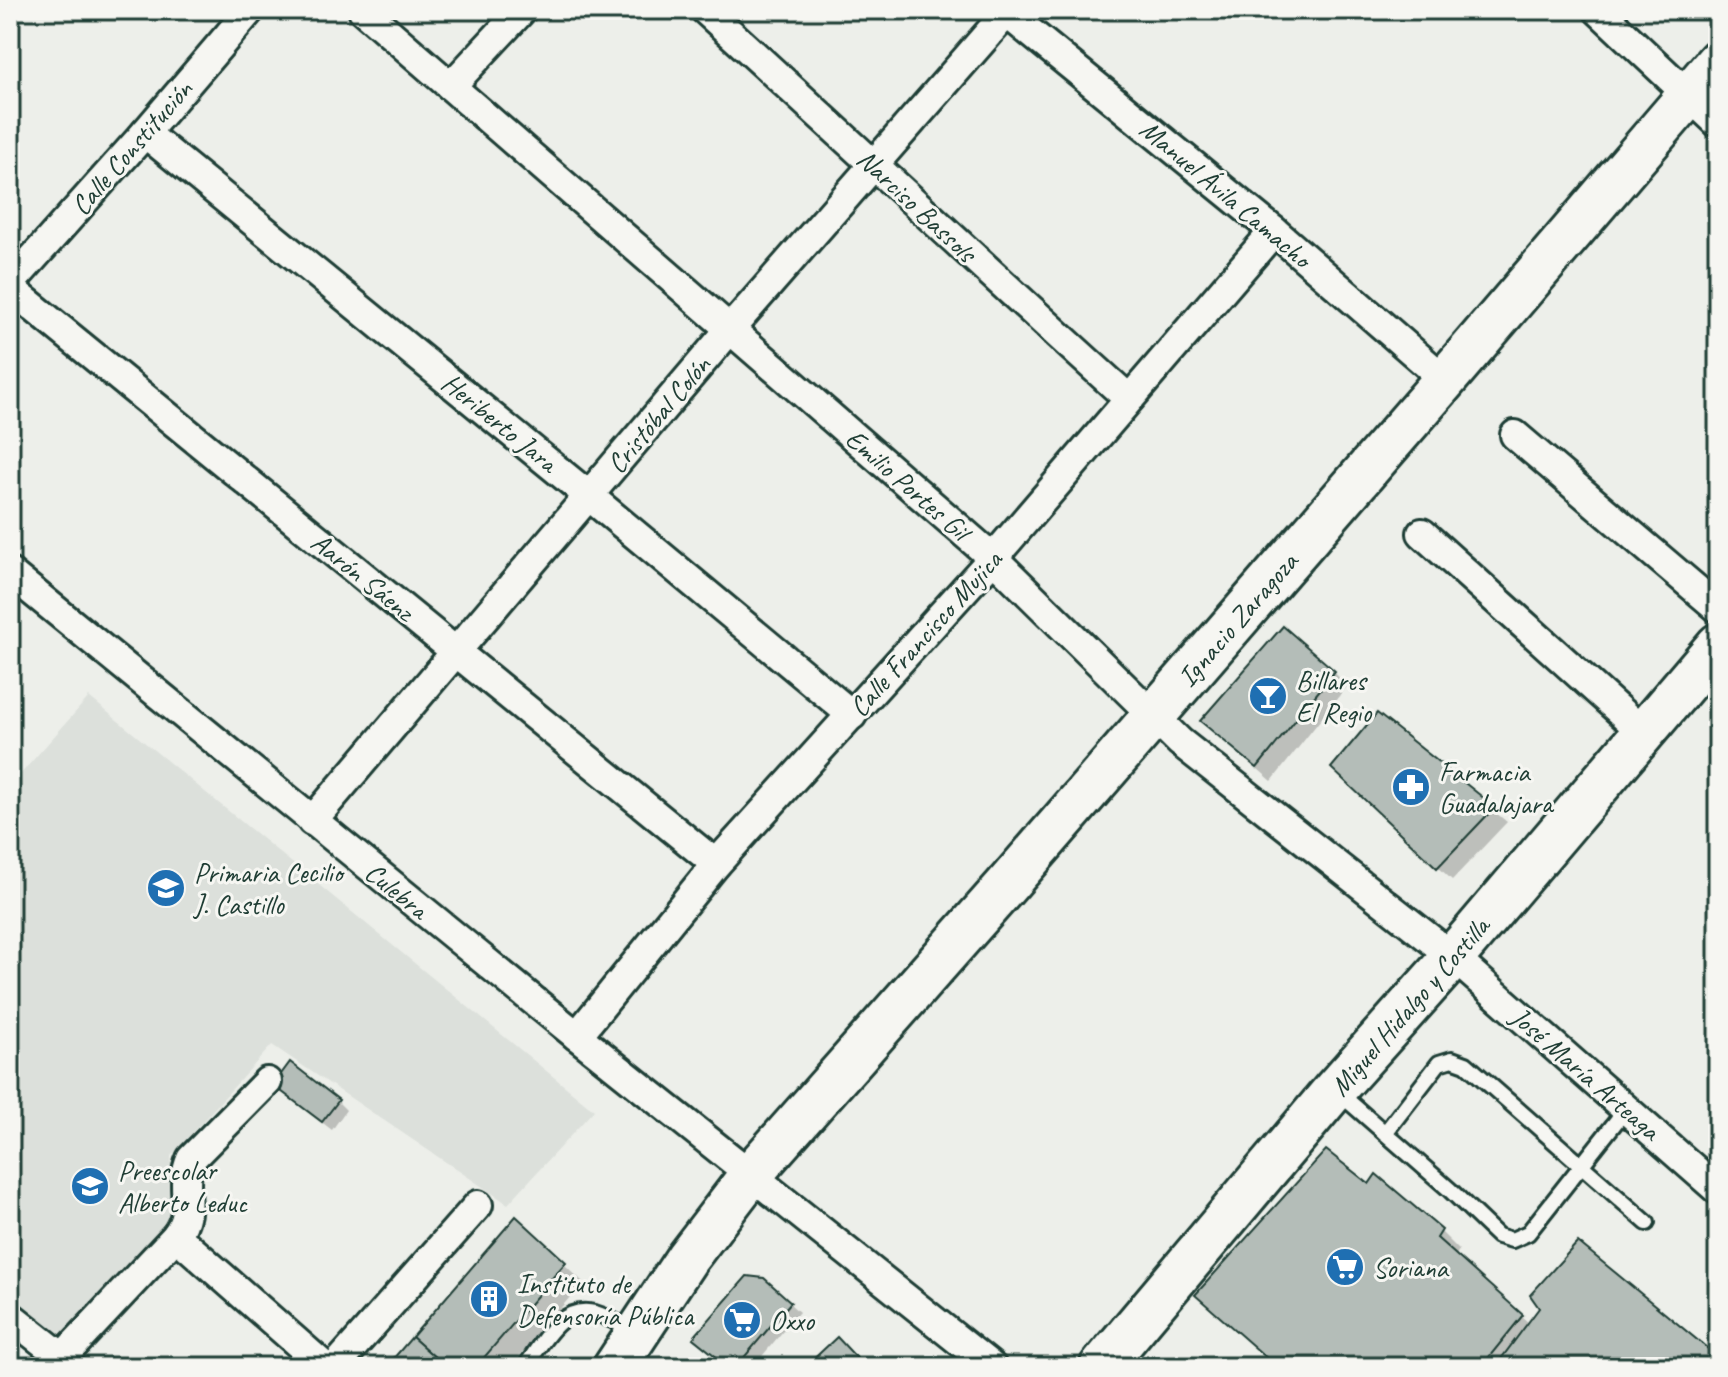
<svg xmlns="http://www.w3.org/2000/svg" width="1728" height="1377" viewBox="0 0 1728 1377" font-family="Caveat,sans-serif">
	<style>
		.built { fill: #dce0db }
		.shadow { fill: #0003 }
		.building { fill: #b4bdb8; stroke: #1f3d34; stroke-width: 2 }
		.lines { fill: none; stroke-linecap: round; stroke-linejoin: round }
		.lane-casing { stroke: #1f3d34; stroke-width: 20 }
		.street-casing { stroke: #1f3d34; stroke-width: 34 }
		.secondary-casing { stroke: #1f3d34; stroke-width: 48 }
		.lane { stroke: #f6f6f2; stroke-width: 14 }
		.street { stroke: #f6f6f2; stroke-width: 28 }
		.secondary { stroke: #f6f6f2; stroke-width: 42 }
		.labels { text-anchor: middle; stroke-width: 6; stroke-linejoin: round; paint-order: stroke }
		.street-label { font-size: 28px; fill: #1f3d34; stroke: #f6f6f2 }
		.poi-label { font-size: 28px; fill: #1f3d34; stroke: #f6f6f2; text-anchor: start }
	</style>
	<rect width="100%" height="100%" fill="#edefea"/>
	<filter id="ink" filterUnits="userSpaceOnUse"><feTurbulence type="fractalNoise" baseFrequency=".0125" numOctaves="2"/><feDisplacementMap in="SourceGraphic" scale="16" xChannelSelector="R" yChannelSelector="G"/><feConvolveMatrix kernelMatrix="1 2 1 2 8 2 1 2 1" color-interpolation-filters="sRGB"/></filter>
	<g filter="url(#ink)">
		<polygon class="built" points="89,697 594,1110 508,1204 272,1045 171,1156 171,1217 54,1343 10,1309 10,786"/>
		<g class="shadow">
			<polygon points="1334,672 1347,686 1272,781 1202,721"/>
			<polygon points="1377,715 1507,822 1452,880 1347,781"/>
			<polygon points="285,1094 337,1101 346,1110 332,1130"/>
			<polygon points="1369,1187 1441,1232 1459,1250 1455,1257 1530,1324 1718,1360 1718,1367 1277,1367 1197,1295"/>
			<polygon points="516,1219 583,1282 510,1367 389,1367"/>
			<polygon points="763,1280 799,1312 753,1367 730,1367"/>
		</g>
		<g class="building">
			<polygon points="1283,626 1335,671 1257,768 1200,721"/>
			<polygon points="1377,713 1495,807 1437,868 1331,768"/>
			<polygon points="290,1062 339,1100 322,1122 273,1085"/>
			<polygon points="1326,1150 1369,1184 1376,1174 1442,1230 1437,1238 1523,1315 1481,1367 1277,1367 1195,1295"/>
			<polygon points="516,1216 566,1262 476,1367 446,1367 412,1337"/>
			<polygon points="1578,1242 1718,1357 1718,1367 1495,1367 1539,1308 1530,1295"/>
			<polygon points="747,1276 764,1278 791,1302 736,1367 729,1367 693,1338"/>
			<polygon points="412,1337 446,1367 386,1367"/>
			<polygon points="837,1337 865,1367 805,1367"/>
		</g>
		<g class="lines">
			<defs>
				<g id="lane">
					<polyline points="1338,1092 1450,1190 1498,1236 1512,1240 1528,1233 1626,1109"/>
					<polyline points="1385,1133 1439,1063 1452,1059 1466,1064 1647,1223"/>
					<path d="M525,1367C542,1344 560,1304 595,1313C609,1317 623,1326 635,1332"/>
				</g>
				<g id="street">
					<polyline points="363,10 993,558 1180,742 1453,957 1718,1190"/>
					<path d="M705,10C847,139 987,271 1129,399"/>
					<polyline points="1003,10 1274,231 1445,380"/>
					<polyline points="1598,10 1718,123"/>
					<polyline points="451,86 522,10"/>
					<polyline points="145,133 589,496 852,715"/>
					<polyline points="10,284 145,133 250,10"/>
					<polyline points="10,288 716,864"/>
					<polyline points="1515,435 1718,608"/>
					<polyline points="1422,533 1643,732"/>
					<polyline points="10,573 577,1036 992,1367"/>
					<polyline points="312,821 731,328 1009,10"/>
					<polyline points="577,1036 716,864 993,558 1274,231"/>
					<polyline points="176,1236 325,1367"/>
					<polyline points="10,1316 62,1357"/>
					<path d="M53,1367L176,1236C197,1207 178,1189 191,1159L267,1082"/>
					<polyline points="335,1367 478,1205"/>
				</g>
				<g id="secondary">
					<polyline points="615,1367 687,1258 752,1173 1005,887 1445,380 1718,61"/>
					<polyline points="1101,1367 1335,1089 1453,957 1718,645"/>
				</g>
			</defs>
			<use href="#lane" class="lane-casing"/>
			<use href="#street" class="street-casing"/>
			<use href="#secondary" class="secondary-casing"/>
			<use href="#lane" class="lane"/>
			<use href="#street" class="street"/>
			<use href="#secondary" class="secondary"/>
		</g>
	</g>
	<defs>
		<symbol id="bar-disc" viewBox="-11 -11 22 22"><circle r="9.5" fill="#1f6fb2" stroke="#f6f6f2"/><path d="M-6-5H6L.8 .8V4.5H3.5V6h-7V4.5H-.8V.8Z" fill="#fff"/></symbol>
		<symbol id="pharmacy-disc" viewBox="-11 -11 22 22"><circle r="9.5" fill="#1f6fb2" stroke="#f6f6f2"/><path d="M-2-6h4v4h4v4h-4v4h-4v-4h-4v-4h4Z" fill="#fff"/></symbol>
		<symbol id="school-disc" viewBox="-11 -11 22 22"><circle r="9.5" fill="#1f6fb2" stroke="#f6f6f2"/><path d="M0-5L7-2L0 1L-7-2ZM-4 1L0 2.5L4 1V4Q0 6-4 4Z" fill="#fff"/></symbol>
		<symbol id="supermarket-disc" viewBox="-11 -11 22 22"><circle r="9.5" fill="#1f6fb2" stroke="#f6f6f2"/><path d="M-6-5.5h2.5l.6 2H6L4.5 2H-2.5L-4.4-4H-6ZM-1.5 3.2a1.3 1.3 0 1 0 .1 0ZM3 3.2a1.3 1.3 0 1 0 .1 0Z" fill="#fff"/></symbol>
		<symbol id="building-disc" viewBox="-11 -11 22 22"><circle r="9.5" fill="#1f6fb2" stroke="#f6f6f2"/><path d="M-4-6H4V6H1V3H-1V6H-4ZM-2.5-4.3h1.7v1.8h-1.7ZM.8-4.3h1.7v1.8H.8ZM-2.5-1h1.7V.8h-1.7ZM.8-1h1.7V.8H.8Z" fill="#fff"/></symbol>
	</defs>
	<g fill-rule="evenodd">
		<use href="#bar-disc" x="1246" y="674" width="44" height="44"/>
		<use href="#pharmacy-disc" x="1389" y="765" width="44" height="44"/>
		<use href="#school-disc" x="144" y="866" width="44" height="44"/>
		<use href="#school-disc" x="68" y="1164" width="44" height="44"/>
		<use href="#supermarket-disc" x="1323" y="1245" width="44" height="44"/>
		<use href="#building-disc" x="467" y="1277" width="44" height="44"/>
		<use href="#supermarket-disc" x="720" y="1298" width="44" height="44"/>
	</g>
	<g class="labels">
		<g class="street-label">
			<text transform="translate(131 147) rotate(-49)" y="10">Calle Constitución</text>
			<text transform="translate(1226 193) rotate(40)" y="10">Manuel Ávila Camacho</text>
			<text transform="translate(917 205) rotate(43)" y="10">Narciso Bassols</text>
			<text transform="translate(658 414) rotate(-50)" y="10">Cristóbal Colón</text>
			<text transform="translate(500 422) rotate(39)" y="10">Heriberto Jara</text>
			<text transform="translate(908 484) rotate(41)" y="10">Emilio Portes Gil</text>
			<text transform="translate(363 576) rotate(39)" y="10">Aarón Sáenz</text>
			<text transform="translate(1237 619) rotate(-49)" y="10">Ignacio Zaragoza</text>
			<text transform="translate(925 633) rotate(-48)" y="10">Calle Francisco Mujica</text>
			<text transform="translate(397 890) rotate(39)" y="10">Culebra</text>
			<text transform="translate(1409 1006) rotate(-49)" y="10">Miguel Hidalgo y Costilla</text>
			<text transform="translate(1586 1073) rotate(41)" y="10">José María Arteaga</text>
		</g>
		<g class="poi-label">
			<text x="1296" y="690">Billares<tspan x="1296" dy="32">El Regio</tspan></text>
			<text x="1439" y="781">Farmacia<tspan x="1439" dy="32">Guadalajara</tspan></text>
			<text x="194" y="882">Primaria Cecilio<tspan x="194" dy="32">J. Castillo</tspan></text>
			<text x="118" y="1180">Preescolar<tspan x="118" dy="32">Alberto Leduc</tspan></text>
			<text x="1373" y="1277">Soriana</text>
			<text x="517" y="1293">Instituto de<tspan x="517" dy="32">Defensoría Pública</tspan></text>
			<text x="770" y="1330">Oxxo</text>
		</g>
	</g>
	<rect width="1728" height="1377" fill="none" stroke="#f6f6f2" stroke-width="40"/>
	<rect x="20" y="20" width="1688" height="1337" fill="none" stroke="#1f3d34" stroke-width="3" filter="url(#ink)"/>
</svg>
